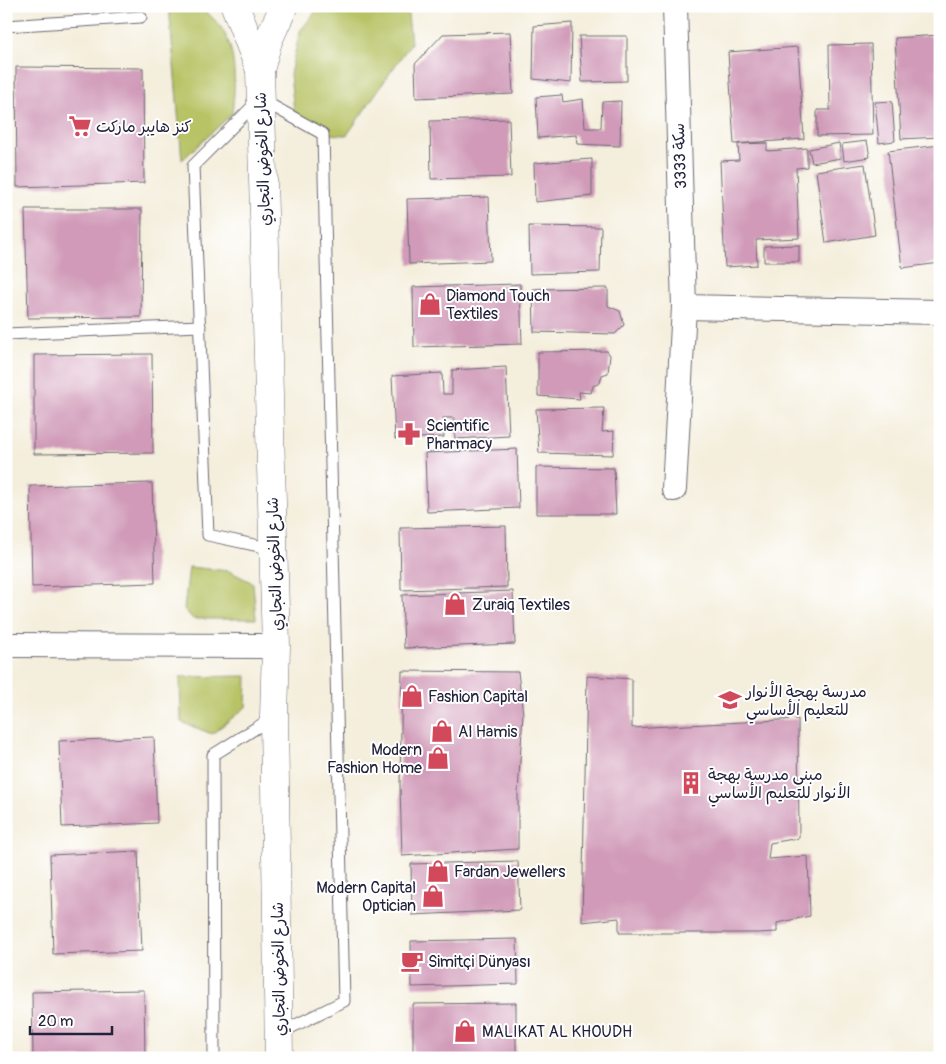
<svg xmlns="http://www.w3.org/2000/svg" width="946" height="1064" viewBox="0 0 946 1064" font-family="Pangolin,'Playpen Sans Arabic',sans-serif">
	<style>
		.green { fill: #b7c365; stroke: #6c7250 }
		.building { fill: #d09ab8 }
		.lines { fill: none; stroke-linecap: round; stroke-linejoin: round }
		.service-casing { stroke: #6c6973; stroke-width: 13 }
		.minor-casing { stroke: #6c6973; stroke-width: 26 }
		.tertiary-casing { stroke: #6c6973; stroke-width: 29 }
		.service { stroke: #fff; stroke-width: 11 }
		.minor { stroke: #fff; stroke-width: 24 }
		.tertiary { stroke: #fff; stroke-width: 28 }
		.labels { text-anchor: middle; stroke-width: 4; stroke-linejoin: round; paint-order: stroke }
		.poi-label { font-size: 16px; fill: #22223b; stroke: #fff; text-anchor: start }
		.street-label { font-size: 16px; fill: #22223b; stroke: #fff }
	</style>
	<rect width="100%" height="100%" fill="#fff"/>
	<filter id="ink" filterUnits="userSpaceOnUse"><feTurbulence type="fractalNoise" baseFrequency=".02" numOctaves="2"/><feDisplacementMap in="SourceGraphic" scale="10" xChannelSelector="R" yChannelSelector="G"/><feConvolveMatrix kernelMatrix="1 2 1 2 8 2 1 2 1" color-interpolation-filters="sRGB"/></filter>
	<filter id="wash" filterUnits="userSpaceOnUse"><feTurbulence type="fractalNoise" baseFrequency=".0096" numOctaves="4" result="noise"/><feDisplacementMap in="SourceGraphic" scale="20" xChannelSelector="R" yChannelSelector="G"/><feGaussianBlur stdDeviation="1.12" result="paint"/><feColorMatrix in="noise" values="0 0 0 0 0 0 0 0 0 0 0 0 0 0 0 0 0 1.4 0 .05"/><feComposite in="paint" operator="in"/></filter>
	<g filter="url(#wash)">
		<rect width="100%" height="100%" fill="#f4eedc"/>
		<g class="green">
			<path d="M169,6H200C209,15 221,24 226,36C237,59 235,90 232,114L182,160Z"/>
			<polygon points="320,6 407,6 411,43 347,135 323,134 294,111 290,74 300,31"/>
			<polygon points="189,567 229,571 253,583 256,619 193,619 184,609"/>
			<polygon points="247,676 246,707 212,734 181,722 180,677"/>
		</g>
		<g id="blocks">
			<g class="building">
				<polygon points="572,23 571,83 533,79 534,26"/>
				<polygon points="510,32 513,94 416,98 415,64 443,34"/>
				<polygon points="940,35 940,137 901,139 895,38"/>
				<polygon points="579,36 627,36 627,81 582,82"/>
				<polygon points="871,44 873,135 817,136 817,110 830,110 829,45"/>
				<polygon points="798,47 804,139 734,144 728,52"/>
				<polygon points="16,67 143,68 144,183 17,187"/>
				<polygon points="562,95 563,102 583,99 585,128 601,128 602,102 621,101 620,146 577,144 576,135 538,138 536,97"/>
				<polygon points="892,101 895,141 879,143 875,102"/>
				<polygon points="509,119 511,177 431,179 430,121"/>
				<polygon points="867,141 870,157 844,161 842,144"/>
				<polygon points="767,143 767,151 807,148 807,167 796,168 799,238 756,240 757,265 725,267 720,161 739,160 738,144"/>
				<polygon points="839,143 841,158 812,163 809,149"/>
				<polygon points="940,145 940,263 902,268 888,151"/>
				<polygon points="592,159 592,196 535,202 534,163"/>
				<polygon points="865,164 875,235 826,243 816,171"/>
				<polygon points="489,197 491,261 409,264 407,199"/>
				<polygon points="25,209 142,209 141,317 28,318"/>
				<polygon points="529,226 601,227 600,272 530,274"/>
				<polygon points="799,245 799,262 764,262 764,246"/>
				<polygon points="520,284 522,344 414,347 413,287"/>
				<polygon points="608,288 608,306 620,311 624,325 615,334 534,332 533,289"/>
				<polygon points="607,351 610,355 608,373 602,375 600,383 593,386 591,393 579,392 580,399 538,396 538,352"/>
				<polygon points="152,354 153,453 34,454 34,355"/>
				<polygon points="506,367 509,436 455,439 454,418 443,418 444,437 395,439 392,376 442,373 443,394 452,394 452,370"/>
				<polygon points="604,408 602,432 614,431 613,455 539,453 536,409"/>
				<polygon points="517,449 519,508 427,512 425,453"/>
				<polygon points="536,467 614,468 616,514 536,514"/>
				<polygon points="152,483 155,583 32,587 30,486"/>
				<polygon points="506,526 507,587 401,590 400,528"/>
				<polygon points="513,591 515,644 404,648 402,595"/>
				<polygon points="402,671 518,672 523,714 518,792 518,849 402,856 400,786"/>
				<polygon points="587,676 632,679 632,728 798,719 799,838 770,843 768,859 808,856 810,916 777,923 777,932 758,933 619,933 619,918 582,922"/>
				<polygon points="154,737 157,823 62,827 59,741"/>
				<polygon points="138,851 142,951 53,954 50,855"/>
				<polygon points="518,861 520,910 412,915 411,864"/>
				<polygon points="517,939 518,984 412,987 411,941"/>
				<polygon points="144,990 145,1058 33,1058 32,992"/>
				<polygon points="516,1003 516,1058 413,1058 413,1004"/>
			</g>
		</g>
	</g>
	<g filter="url(#ink)">
		<use href="#blocks" fill-opacity="0" stroke="#6c6973" stroke-width="1"/>
		<g class="lines">
			<defs>
				<g id="service">
					<polyline points="6,26 141,17"/>
					<polyline points="6,334 200,326"/>
					<polyline points="273,549 208,535 193,166 260,99 323,134 344,1001 280,1033"/>
					<polyline points="214,1058 213,755 272,718"/>
				</g>
				<g id="minor">
					<polyline points="684,307 940,312"/>
					<polyline points="674,489 684,307 675,6"/>
					<polyline points="6,645 276,646"/>
				</g>
				<g id="tertiary">
					<polyline points="235,6 260,70"/>
					<polyline points="279,1058 274,717 276,646 260,70 268,41 284,6"/>
				</g>
			</defs>
			<use href="#service" class="service-casing"/>
			<use href="#minor" class="minor-casing"/>
			<use href="#tertiary" class="tertiary-casing"/>
			<use href="#service" class="service"/>
			<use href="#minor" class="minor"/>
			<use href="#tertiary" class="tertiary"/>
		</g>
	</g>
	<defs>
		<symbol id="supermarket-bare" viewBox="-9 -9 18 18"><path d="M-6-5.5h2.5l.6 2H6L4.5 2H-2.5L-4.4-4H-6ZM-1.5 3.2a1.3 1.3 0 1 0 .1 0ZM3 3.2a1.3 1.3 0 1 0 .1 0Z" fill="#d1495b" stroke="#fff" stroke-width="2.5" paint-order="stroke"/></symbol>
		<symbol id="shop-bare" viewBox="-9 -9 18 18"><path d="M-5-2.5h2.3a2.7 3.5 0 0 1 5.4 0H5L5.5 6h-11ZM-1.5-2.5h3a1.5 2.3 0 0 0-3 0Z" fill="#d1495b" stroke="#fff" stroke-width="2.5" paint-order="stroke"/></symbol>
		<symbol id="pharmacy-bare" viewBox="-9 -9 18 18"><path d="M-2-6h4v4h4v4h-4v4h-4v-4h-4v-4h4Z" fill="#d1495b" stroke="#fff" stroke-width="2.5" paint-order="stroke"/></symbol>
		<symbol id="school-bare" viewBox="-9 -9 18 18"><path d="M0-5L7-2L0 1L-7-2ZM-4 1L0 2.5L4 1V4Q0 6-4 4Z" fill="#d1495b" stroke="#fff" stroke-width="2.5" paint-order="stroke"/></symbol>
		<symbol id="building-bare" viewBox="-9 -9 18 18"><path d="M-4-6H4V6H1V3H-1V6H-4ZM-2.5-4.3h1.7v1.8h-1.7ZM.8-4.3h1.7v1.8H.8ZM-2.5-1h1.7V.8h-1.7ZM.8-1h1.7V.8H.8Z" fill="#d1495b" stroke="#fff" stroke-width="2.5" paint-order="stroke"/></symbol>
		<symbol id="cafe-bare" viewBox="-9 -9 18 18"><path d="M-5.5-4.5H6V0H3Q3 3.5 0 3.5H-2.5Q-5.5 3.5-5.5 0ZM3-3.2v2h1.7v-2ZM-6 4.5H4V6H-6Z" fill="#d1495b" stroke="#fff" stroke-width="2.5" paint-order="stroke"/></symbol>
	</defs>
	<g fill-rule="evenodd">
		<use href="#supermarket-bare" x="64" y="110" width="32" height="32"/>
		<use href="#shop-bare" x="414" y="288" width="32" height="32"/>
		<use href="#pharmacy-bare" x="393" y="418" width="32" height="32"/>
		<use href="#shop-bare" x="439" y="588" width="32" height="32"/>
		<use href="#shop-bare" x="396" y="680" width="32" height="32"/>
		<use href="#school-bare" x="714" y="684" width="32" height="32"/>
		<use href="#shop-bare" x="426" y="715" width="32" height="32"/>
		<use href="#shop-bare" x="422" y="742" width="32" height="32"/>
		<use href="#building-bare" x="675" y="767" width="32" height="32"/>
		<use href="#shop-bare" x="422" y="855" width="32" height="32"/>
		<use href="#shop-bare" x="417" y="880" width="32" height="32"/>
		<use href="#cafe-bare" x="396" y="945" width="32" height="32"/>
		<use href="#shop-bare" x="449" y="1015" width="32" height="32"/>
	</g>
	<g class="labels">
		<g class="poi-label">
			<text x="96" y="132">كنز هايبر ماركت</text>
			<text x="446" y="301">Diamond Touch<tspan x="446" dy="18">Textiles</tspan></text>
			<text x="426" y="431">Scientific<tspan x="426" dy="18">Pharmacy</tspan></text>
			<text x="472" y="610">Zuraiq Textiles</text>
			<text x="746" y="697">مدرسة بهجة الأنوار<tspan x="746" dy="18">للتعليم الأساسي</tspan></text>
			<text x="428" y="702">Fashion Capital</text>
			<text x="458" y="737">Al Hamis</text>
			<text x="422" y="755" text-anchor="end">Modern<tspan x="422" dy="18">Fashion Home</tspan></text>
			<text x="708" y="780">مبنى مدرسة بهجة<tspan x="708" dy="18">الأنوار للتعليم الأساسي</tspan></text>
			<text x="454" y="877">Fardan Jewellers</text>
			<text x="416" y="893" text-anchor="end">Modern Capital<tspan x="416" dy="18">Optician</tspan></text>
			<text x="428" y="967">Simitçi Dünyası</text>
			<text x="482" y="1037">MALIKAT AL KHOUDH</text>
		</g>
		<g class="street-label">
			<text transform="translate(679 156) rotate(-92)" y="6">سكة 3333</text>
			<text transform="translate(262 159) rotate(-92)" y="6">شارع الخوض التجاري</text>
			<text transform="translate(274 564) rotate(-92)" y="6">شارع الخوض التجاري</text>
			<text transform="translate(278 969) rotate(-91)" y="6">شارع الخوض التجاري</text>
		</g>
	</g>
	<rect width="946" height="1064" fill="none" stroke="#fff" stroke-width="25"/>
	<path d="M30 1026v8h82v-8" fill="none" stroke="#22223b" stroke-width="2.5"/>
	<text x="38" y="1026" font-size="15" fill="#22223b" stroke="#ffffff" stroke-width="4" paint-order="stroke">20 m</text>
</svg>
